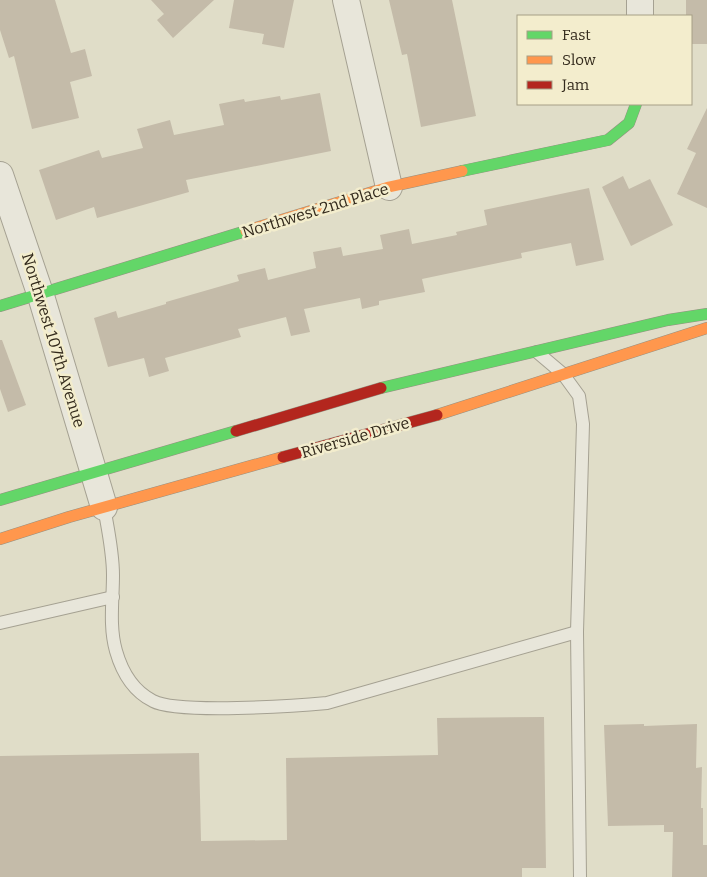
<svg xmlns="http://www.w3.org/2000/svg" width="707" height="877" viewBox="0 0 707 877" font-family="Bitter,serif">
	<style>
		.building { fill: #c4bba9 }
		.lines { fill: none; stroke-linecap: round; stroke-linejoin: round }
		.lane-casing { stroke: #a5a192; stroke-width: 14 }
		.street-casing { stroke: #a5a192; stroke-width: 28 }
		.fast-casing { stroke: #959082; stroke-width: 12 }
		.slow-casing { stroke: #959082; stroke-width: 12 }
		.jam-casing { stroke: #959082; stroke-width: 12 }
		.lane { stroke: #e8e6da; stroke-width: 12 }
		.street { stroke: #e8e6da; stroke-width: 26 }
		.fast { stroke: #63d668; stroke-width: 11 }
		.slow { stroke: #ff974d; stroke-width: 11 }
		.jam { stroke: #b3261e; stroke-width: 11 }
		.labels { text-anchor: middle; stroke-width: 5; stroke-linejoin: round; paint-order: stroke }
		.street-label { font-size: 16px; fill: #332a1c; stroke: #f3edcd }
	</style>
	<rect width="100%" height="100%" fill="#e0ddc8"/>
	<g class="building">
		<polygon points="0,0 55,0 71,53 85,49 92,76 70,82 79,118 32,129 14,56 9,58 0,30"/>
		<polygon points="151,0 214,0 173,38 157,20 164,14"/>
		<polygon points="234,0 294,0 284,48 262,44 264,34 229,28"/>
		<polygon points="389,0 452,0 476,116 421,127 407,54 402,55"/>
		<polygon points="686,0 707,0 707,44 691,44 691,16 686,16"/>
		<polygon points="320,93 331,151 186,180 189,192 97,218 94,207 56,220 39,170 99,150 102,158 143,148 137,129 170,120 174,135 224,125 219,104 244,99 245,102 280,96 281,100"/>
		<polygon points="707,108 707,208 677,194 696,153 687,149"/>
		<polygon points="623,176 629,189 650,179 673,225 631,246 602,187"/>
		<polygon points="589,188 604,260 576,266 571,243 521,253 522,258 422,279 425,292 379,301 379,305 362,309 360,298 304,309 310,332 291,336 286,317 238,329 241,337 165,358 169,371 149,377 144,358 108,367 94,318 116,311 118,318 166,304 166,302 239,281 237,275 265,268 268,280 316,268 313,252 341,247 343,256 383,249 380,235 409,229 412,244 457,235 456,232 487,225 484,210"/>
		<polygon points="0,340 2,340 26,405 8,412 0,389"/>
		<polygon points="544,717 546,868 522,868 522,877 0,877 0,756 199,753 201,841 287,840 286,758 438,755 437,718"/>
		<polygon points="644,724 644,726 697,724 696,768 702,767 701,808 703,808 703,845 707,845 707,877 672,877 673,832 664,832 664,825 608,826 604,725"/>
	</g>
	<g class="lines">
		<defs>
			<g id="lane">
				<polyline points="537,352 563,374 579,396 583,424 577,632 580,877"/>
				<path d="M104,507C108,530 113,552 113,575C113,600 109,627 116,651C122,672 133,691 153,701C177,714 296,706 327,703L577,632"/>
				<polyline points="0,623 113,597"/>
			</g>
			<g id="street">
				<polyline points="346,0 389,187"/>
				<polyline points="640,0 640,16"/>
				<polyline points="0,175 41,296 104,507"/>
			</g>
			<g id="fast">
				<polyline points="462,171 608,140 629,123 636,104"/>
				<polyline points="0,306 246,231"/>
				<polyline points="381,388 668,320 707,314"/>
				<polyline points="0,500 236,431"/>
			</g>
			<g id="slow">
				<polyline points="246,231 389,187 462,171"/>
				<polyline points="437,415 707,328"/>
				<polyline points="0,539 69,517 283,457"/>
			</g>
			<g id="jam">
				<polyline points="236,431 381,388"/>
				<polyline points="283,457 437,415"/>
			</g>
		</defs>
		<use href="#lane" class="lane-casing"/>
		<use href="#street" class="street-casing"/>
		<use href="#fast" class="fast-casing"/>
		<use href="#slow" class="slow-casing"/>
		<use href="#jam" class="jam-casing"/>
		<use href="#lane" class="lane"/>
		<use href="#street" class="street"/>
		<use href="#fast" class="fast"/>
		<use href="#slow" class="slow"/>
		<use href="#jam" class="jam"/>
	</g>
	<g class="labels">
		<g class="street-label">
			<text transform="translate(315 210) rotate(-17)" y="6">Northwest 2nd Place</text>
			<text transform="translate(54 340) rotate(73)" y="6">Northwest 107th Avenue</text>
			<text transform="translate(355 437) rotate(-16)" y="6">Riverside Drive</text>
		</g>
	</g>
	<rect x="517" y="15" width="175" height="90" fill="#f3edcd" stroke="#a69f86"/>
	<rect x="527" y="31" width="25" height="8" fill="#63d668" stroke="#a69f86"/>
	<text x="562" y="40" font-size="15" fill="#332a1c">Fast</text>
	<rect x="527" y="56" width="25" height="8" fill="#ff974d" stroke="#a69f86"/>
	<text x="562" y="65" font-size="15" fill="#332a1c">Slow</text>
	<rect x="527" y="81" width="25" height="8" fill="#b3261e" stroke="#a69f86"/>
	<text x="562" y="90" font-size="15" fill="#332a1c">Jam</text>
</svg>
